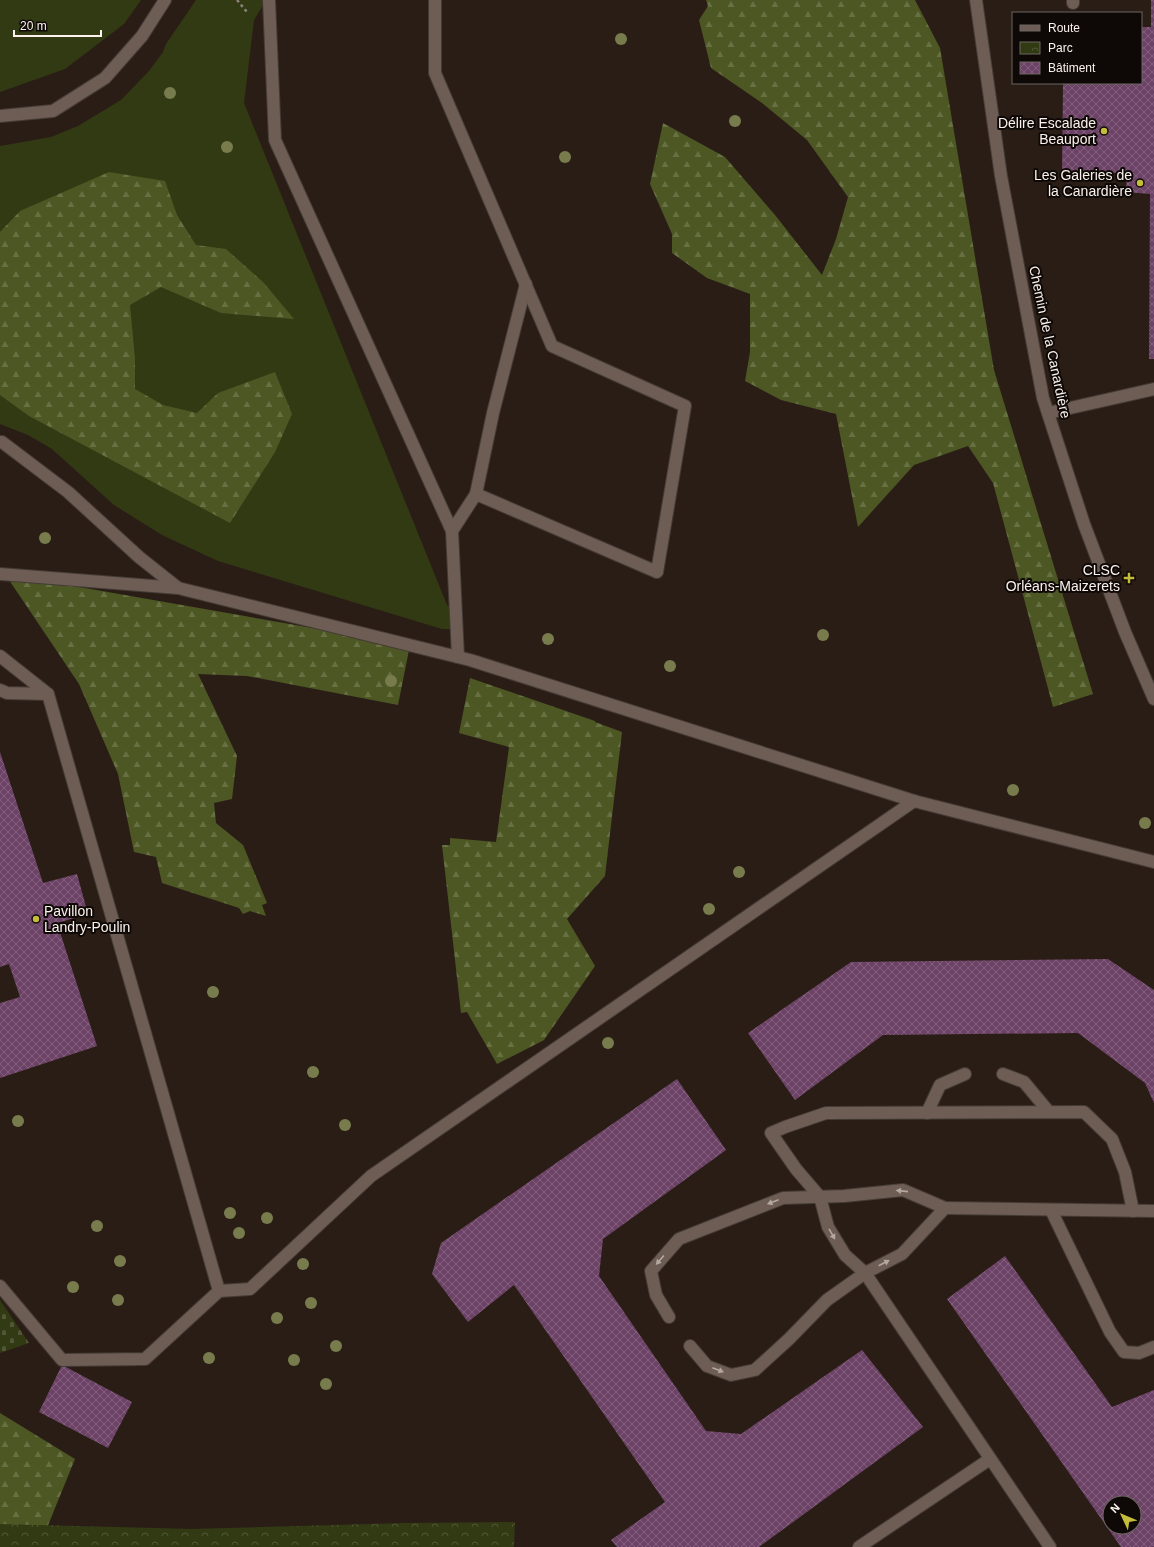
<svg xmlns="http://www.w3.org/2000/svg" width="1154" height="1547" viewBox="0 0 1154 1547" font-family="Helvetica,sans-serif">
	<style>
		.grass { fill: #323a13 }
		.forest { fill: url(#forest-firs) }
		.cemetery { fill: url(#cemetery-stones) }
		.park { fill: url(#park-crowns) }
		.building { fill: url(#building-cross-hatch); fill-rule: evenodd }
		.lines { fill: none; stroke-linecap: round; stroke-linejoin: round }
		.service-casing { stroke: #453b36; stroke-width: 14 }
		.secondary-casing { stroke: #453b36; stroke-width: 14 }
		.path { stroke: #8b807a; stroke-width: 2.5; stroke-dasharray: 3 3; stroke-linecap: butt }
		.service { stroke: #6d5d54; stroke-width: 12 }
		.secondary { stroke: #6d5d54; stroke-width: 12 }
		.tree { fill: #787c4d }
		.oneway { fill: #b4a8a0 }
		.poi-dot { fill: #c6bc3c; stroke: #0e0906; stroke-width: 1.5 }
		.labels { text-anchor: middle; stroke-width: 4; stroke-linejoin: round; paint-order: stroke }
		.poi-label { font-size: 14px; fill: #fbf2ed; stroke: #0e0906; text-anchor: end }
		.street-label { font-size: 14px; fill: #fbf2ed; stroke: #0e0906 }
	</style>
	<defs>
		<pattern id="forest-firs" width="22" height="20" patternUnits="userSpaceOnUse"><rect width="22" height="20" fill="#4c5723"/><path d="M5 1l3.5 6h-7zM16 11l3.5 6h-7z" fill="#677043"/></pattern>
		<pattern id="cemetery-stones" width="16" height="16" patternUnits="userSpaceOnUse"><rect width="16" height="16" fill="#323a13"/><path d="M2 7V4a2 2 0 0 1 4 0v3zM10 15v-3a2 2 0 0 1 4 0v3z" fill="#515736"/></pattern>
		<pattern id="park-crowns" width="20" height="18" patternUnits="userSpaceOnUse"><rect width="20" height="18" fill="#323a13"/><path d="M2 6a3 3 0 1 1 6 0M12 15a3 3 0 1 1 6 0" fill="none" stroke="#515736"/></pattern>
		<pattern id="building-cross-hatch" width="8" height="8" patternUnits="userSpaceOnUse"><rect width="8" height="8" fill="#6c4366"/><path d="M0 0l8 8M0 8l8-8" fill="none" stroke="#825f7c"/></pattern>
	</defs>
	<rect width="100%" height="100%" fill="#2a1d16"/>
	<g class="grass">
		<polygon points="0,0 141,0 124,24 65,69 0,92"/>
		<polygon points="196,0 266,0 254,20 244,103 447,605 458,614 455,623 450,629 442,629 218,561 162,535 114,505 52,449 28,435 0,424 0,146 51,137 78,126 121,100 149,71 163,52 166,44"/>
	</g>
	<g class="forest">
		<polygon points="706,0 915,0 940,48 994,370 1093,694 1053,707 993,483 968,446 914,465 858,527 836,414 781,400 745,381 750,352 750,294 707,278 672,253 672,234 650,184 663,123 725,157 775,215 822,275 836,239 848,197 807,140 762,103 711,68 699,20 708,6"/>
		<polygon points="109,172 165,181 177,215 196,245 226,249 264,283 294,319 221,313 161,287 130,305 135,359 135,389 163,405 197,413 218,393 275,372 292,414 275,452 230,523 29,416 0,395 0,232 20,211"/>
		<polygon points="5,574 410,645 398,705 247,676 198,674 237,756 232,799 214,803 216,823 243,845 267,903 262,905 266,916 250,911 243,914 239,908 162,883 156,857 134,852 118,774 79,684"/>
		<polygon points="470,678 595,721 595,722 622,732 605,876 567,919 595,966 544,1040 497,1064 467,1012 461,1013 442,845 450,845 450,838 496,842 509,747 459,733"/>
		<polygon points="0,1413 75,1459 40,1545 0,1544"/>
	</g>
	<polygon class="cemetery" points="0,1300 29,1343 0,1353"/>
	<polygon class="park" points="515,1522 514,1547 0,1547 0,1524 192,1529 405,1523"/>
	<g class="building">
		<polygon points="1151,0 1154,0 1154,359 1149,359 1150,194 1126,192 1127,173 1062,172 1063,83 1141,83 1141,27 1151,27"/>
		<polygon points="0,752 43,883 77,874 88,914 57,923 97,1046 0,1078 0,1003 20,997 9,964 0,967"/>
		<polygon points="1108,959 1154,990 1154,1103 1145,1083 1078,1033 883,1035 795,1100 748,1033 851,962"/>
		<polygon points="677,1079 726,1150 603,1239 599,1276 706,1431 741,1434 862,1350 923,1427 759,1547 617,1547 611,1540 665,1502 514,1285 468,1322 432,1274 441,1243"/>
		<path d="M1005,1256L1112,1407L1154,1390V1547H1121L947,1299ZM1110,1503H1134V1527H1110Z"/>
		<polygon points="62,1365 132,1402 108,1448 39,1412"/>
	</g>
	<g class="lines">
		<defs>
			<g id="service">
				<polyline points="269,0 275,140 452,531 476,494 657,572 685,406 552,346 435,73 435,0"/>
				<polyline points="1073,0 1073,3"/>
				<polyline points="0,116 53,111 105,78 142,36 165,0"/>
				<polyline points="1048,413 1154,389"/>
				<polyline points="0,442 2,442 68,492 139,557 178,588"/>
				<polyline points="476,494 493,413 526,284"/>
				<polyline points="452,531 458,657"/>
				<polyline points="0,574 178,588 470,660 914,801 1154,862"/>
				<polyline points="0,656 48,694 219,1291"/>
				<polyline points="0,690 7,693 48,694"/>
				<polyline points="1003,1074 1024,1082 1049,1112"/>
				<polyline points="927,1113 940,1085 965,1074"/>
				<polyline points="945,1208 1154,1211"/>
				<polyline points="1051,1210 1110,1332 1124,1352 1139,1353 1154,1347"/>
				<polyline points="0,1286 62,1360 145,1359 219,1291 250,1289 371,1176 914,801"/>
				<polyline points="669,1317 656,1295 651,1271 679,1239 783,1198 844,1196 903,1190 945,1208 902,1254 865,1273 827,1300 789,1339 755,1370 731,1375 707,1366 690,1346"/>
				<polyline points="859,1547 990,1459"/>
				<polyline points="1050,1547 865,1273 845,1255 828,1227 820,1197 796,1169 771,1133 785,1127 826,1113 1084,1112 1112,1139 1125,1172 1133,1211"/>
			</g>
			<polyline id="secondary" points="976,0 1001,176 1043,398 1084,524 1125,632 1154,699"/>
		</defs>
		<use href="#service" class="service-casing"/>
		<use href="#secondary" class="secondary-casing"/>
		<polyline class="path" points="237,0 247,12"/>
		<use href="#service" class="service"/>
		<use href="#secondary" class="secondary"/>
	</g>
	<g class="tree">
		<circle cx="621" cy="39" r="6"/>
		<circle cx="170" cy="93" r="6"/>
		<circle cx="735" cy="121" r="6"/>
		<circle cx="227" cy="147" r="6"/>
		<circle cx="565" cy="157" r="6"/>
		<circle cx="45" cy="538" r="6"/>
		<circle cx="823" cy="635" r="6"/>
		<circle cx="548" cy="639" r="6"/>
		<circle cx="670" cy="666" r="6"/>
		<circle cx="391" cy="681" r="6"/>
		<circle cx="1013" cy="790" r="6"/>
		<circle cx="1145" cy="823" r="6"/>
		<circle cx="739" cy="872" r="6"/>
		<circle cx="709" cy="909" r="6"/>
		<circle cx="213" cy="992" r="6"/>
		<circle cx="608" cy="1043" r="6"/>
		<circle cx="313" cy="1072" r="6"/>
		<circle cx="18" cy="1121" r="6"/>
		<circle cx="345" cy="1125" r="6"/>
		<circle cx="230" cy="1213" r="6"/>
		<circle cx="267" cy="1218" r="6"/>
		<circle cx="97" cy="1226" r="6"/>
		<circle cx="239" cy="1233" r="6"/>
		<circle cx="120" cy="1261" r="6"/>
		<circle cx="303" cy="1264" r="6"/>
		<circle cx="73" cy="1287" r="6"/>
		<circle cx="118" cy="1300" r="6"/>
		<circle cx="311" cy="1303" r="6"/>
		<circle cx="277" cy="1318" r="6"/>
		<circle cx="336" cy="1346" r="6"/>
		<circle cx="209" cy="1358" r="6"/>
		<circle cx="294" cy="1360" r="6"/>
		<circle cx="326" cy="1384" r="6"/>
	</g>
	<defs><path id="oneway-solid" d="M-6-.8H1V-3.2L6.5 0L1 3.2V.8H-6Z"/></defs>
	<g class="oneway">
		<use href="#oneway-solid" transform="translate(902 1191) rotate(-174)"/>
		<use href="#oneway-solid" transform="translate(773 1202) rotate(159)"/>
		<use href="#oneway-solid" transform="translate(832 1234) rotate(60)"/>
		<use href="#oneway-solid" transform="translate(660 1260) rotate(131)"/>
		<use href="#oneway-solid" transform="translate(884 1263) rotate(-27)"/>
		<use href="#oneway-solid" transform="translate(718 1370) rotate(21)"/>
	</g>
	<g class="poi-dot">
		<circle cx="1104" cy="131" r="4"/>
		<circle cx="1140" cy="183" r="4"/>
		<path d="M1127 572h4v4h4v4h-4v4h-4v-4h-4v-4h4z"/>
		<circle cx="36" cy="919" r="4"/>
	</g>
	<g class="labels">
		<g class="poi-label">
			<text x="1096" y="128">Délire Escalade<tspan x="1096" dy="16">Beauport</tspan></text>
			<text x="1132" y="180">Les Galeries de<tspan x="1132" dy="16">la Canardière</tspan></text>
			<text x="1120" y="575">CLSC<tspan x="1120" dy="16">Orléans-Maizerets</tspan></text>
			<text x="44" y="916" text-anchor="start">Pavillon<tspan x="44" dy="16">Landry-Poulin</tspan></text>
		</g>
		<g class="street-label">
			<text transform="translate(1050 342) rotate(78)" y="5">Chemin de la Canardière</text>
		</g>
	</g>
	<rect x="1012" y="12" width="130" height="72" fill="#0e0906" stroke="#6d6662"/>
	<rect x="1020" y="25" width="20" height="6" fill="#6d5d54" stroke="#6d6662"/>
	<text x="1048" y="32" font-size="12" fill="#fbf2ed">Route</text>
	<rect x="1020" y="42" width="20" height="12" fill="url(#park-crowns)" stroke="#6d6662"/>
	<text x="1048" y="52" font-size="12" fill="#fbf2ed">Parc</text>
	<rect x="1020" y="62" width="20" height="12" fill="url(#building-cross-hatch)" stroke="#6d6662"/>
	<text x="1048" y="72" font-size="12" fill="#fbf2ed">Bâtiment</text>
	<g transform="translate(1122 1515) rotate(314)"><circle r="19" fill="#0e0906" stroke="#6d6662"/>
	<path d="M0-3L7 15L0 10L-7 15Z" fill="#c6bc3c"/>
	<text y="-6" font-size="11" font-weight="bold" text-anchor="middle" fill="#fbf2ed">N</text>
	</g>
	<path d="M14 30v6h87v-6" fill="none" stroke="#fbf2ed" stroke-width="2"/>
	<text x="20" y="30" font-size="12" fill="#fbf2ed" stroke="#0e0906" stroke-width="3" paint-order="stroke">20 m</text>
</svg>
